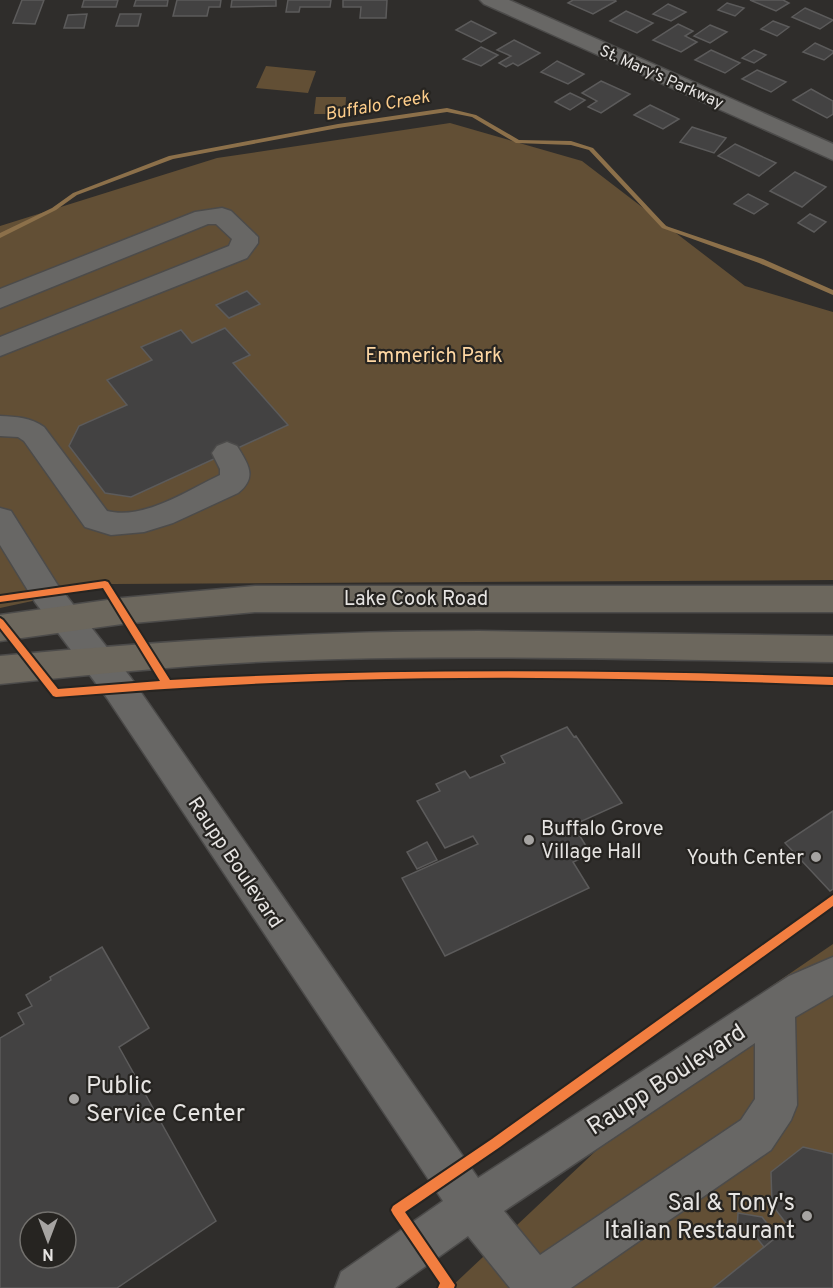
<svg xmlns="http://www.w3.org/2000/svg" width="833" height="1288" viewBox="0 0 833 1288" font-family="Overpass,sans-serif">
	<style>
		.green { fill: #624f35 }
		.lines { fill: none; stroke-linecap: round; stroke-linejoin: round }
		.stream { fill: #8c704a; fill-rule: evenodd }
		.building { fill: #434242; stroke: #5c5b5b; stroke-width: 1.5; fill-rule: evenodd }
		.minor-casing { stroke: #4c4b4a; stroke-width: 3 }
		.major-casing { stroke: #4c4b4a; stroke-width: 3 }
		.minor { fill: #686765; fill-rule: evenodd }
		.major { fill: #6c675d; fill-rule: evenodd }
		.cycleway-casing { stroke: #262421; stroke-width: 4 }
		.cycleway { fill: #f27e40; fill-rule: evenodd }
		.poi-dot { fill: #a6a4a2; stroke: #262421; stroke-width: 2 }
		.labels { text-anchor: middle; stroke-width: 4.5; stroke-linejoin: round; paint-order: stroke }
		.far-street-label { font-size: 16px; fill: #e6e4e2; stroke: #262421 }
		.far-water-label { font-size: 18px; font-style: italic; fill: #fccc8a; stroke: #262421 }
		.park-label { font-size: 20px; fill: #fed7a3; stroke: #262421 }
		.street-label { font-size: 20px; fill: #e6e4e2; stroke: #262421 }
		.poi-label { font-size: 20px; fill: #e6e4e2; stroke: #262421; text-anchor: start }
		.near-street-label { font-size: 24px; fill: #e6e4e2; stroke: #262421 }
		.near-poi-label { font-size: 24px; fill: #e6e4e2; stroke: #262421; text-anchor: start }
	</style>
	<rect width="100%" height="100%" fill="#2f2d2b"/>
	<g class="green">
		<polygon points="266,66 316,71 308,93 256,88"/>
		<polygon points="316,97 346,97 345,114 314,114"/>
		<polygon points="450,123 582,161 745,286 833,312 833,580 111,584 0,608 0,226 217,158"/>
		<polygon points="833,944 833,1288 450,1288 770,987"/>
	</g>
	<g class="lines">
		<polygon class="stream" points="447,108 476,115 519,140 571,141 593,148 666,226 763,259 833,290 833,295 759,263 662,228 589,150 571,145 516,143 472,117 447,112 338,128 173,159 77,195 56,210 0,238 0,233 52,208 73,193 169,156 338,124"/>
	</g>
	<g class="building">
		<polygon points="22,0 44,0 35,24 13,23"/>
		<polygon points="84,0 118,0 116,7 82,7"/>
		<polygon points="136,0 168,0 167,6 134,6"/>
		<polygon points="177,0 221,0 220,7 209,7 207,16 173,16"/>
		<polygon points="232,0 276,0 276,6 231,7"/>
		<polygon points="288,0 331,0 330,7 300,7 299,12 286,12"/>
		<polygon points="343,0 387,0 386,18 360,18 361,7 343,7"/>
		<polygon points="573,0 615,0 616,1 593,14 568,3"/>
		<polygon points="750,0 783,0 789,3 776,11"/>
		<polygon points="727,3 744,8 735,16 718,10"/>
		<polygon points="668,4 686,12 671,21 653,14"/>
		<polygon points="805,8 833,20 820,29 792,17"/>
		<polygon points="626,11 653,23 637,33 610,21"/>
		<polygon points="87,14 84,28 64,28 68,15"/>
		<polygon points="120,14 141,14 138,26 116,26"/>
		<polygon points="471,21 496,33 481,42 456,30"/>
		<polygon points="773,21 789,27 777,36 761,29"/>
		<polygon points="678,24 693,31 685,36 697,42 681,52 653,40"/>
		<polygon points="710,25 727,32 710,43 694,36"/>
		<polygon points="514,40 540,53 518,66 513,63 506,67 499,63 511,56 497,50"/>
		<polygon points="815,43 833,51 833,53 824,60 803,52"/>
		<polygon points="481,47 498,55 481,66 463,59"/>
		<polygon points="711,50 740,63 725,73 695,60"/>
		<polygon points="754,50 766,55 754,63 742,58"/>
		<polygon points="557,61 584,74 568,84 541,72"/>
		<polygon points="757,70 786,82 771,92 742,79"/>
		<polygon points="601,81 630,94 601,113 588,107 597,101 582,93"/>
		<polygon points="811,89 833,101 833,114 827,118 793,100"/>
		<polygon points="570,93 585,100 570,110 555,102"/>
		<polygon points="650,105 679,119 663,129 634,115"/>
		<polygon points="692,127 726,138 714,153 680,142"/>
		<polygon points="735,144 776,163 759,176 718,156"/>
		<polygon points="795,172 826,187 802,207 770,191"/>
		<polygon points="748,194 768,204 754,214 734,204"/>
		<polygon points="810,214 826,222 814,232 798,223"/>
		<polygon points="247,291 260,304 229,318 216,305"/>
		<polygon points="225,328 250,355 233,363 288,425 131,497 105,493 69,446 79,426 127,405 107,380 152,360 141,347 181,330 192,343"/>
		<polygon points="567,727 574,737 576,736 622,803 573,825 591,854 573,862 589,888 445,956 402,878 478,844 473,836 445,848 417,801 440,791 436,784 465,771 470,778 505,763 501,756"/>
		<polygon points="833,811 833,889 830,891 785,843"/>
		<polygon points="427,842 437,860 417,869 407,852"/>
		<path d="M102,947L149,1028L119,1047L216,1221L117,1288H0V1038L24,1024L18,1013L32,1006L26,995L51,980L50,977ZM30,1222H66V1258H30Z"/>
		<polygon points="803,1147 833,1154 833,1288 713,1288 789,1227 772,1205 771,1172"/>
		<polygon points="738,1213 762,1217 777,1236 764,1247 752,1232 737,1229"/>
	</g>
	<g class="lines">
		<defs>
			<g id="minor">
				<polygon points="480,0 509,0 833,144 833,160 484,4"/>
				<polygon points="222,208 231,211 258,237 258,243 247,258 0,356 0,337 229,246 232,239 216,224 208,224 0,308 0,289 195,212"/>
				<path d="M0,416C17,417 30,417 44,427L107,511C143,520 185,492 216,477L220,475V469L212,453L217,446L227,442L237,446C248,464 258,477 238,493L173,523L144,532L111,535L85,527L24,441L18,437L0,436Z"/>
				<path d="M0,508L11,511L57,584L131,678L478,1178L789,976L833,957V995L795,1017L797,1105L791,1120L771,1150L571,1288H510L468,1236L395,1288H335L341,1272L443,1201L107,698L35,602L0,545ZM755,1043V1099L741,1120L540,1255L504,1211Z"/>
			</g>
			<g id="major">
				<polygon points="255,586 833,586 833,612 255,612 122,624 0,641 0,615 122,598"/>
				<path d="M479,631L833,636V662C668,660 504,655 339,659C226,661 113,672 0,684V656C160,641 318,631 479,631Z"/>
			</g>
		</defs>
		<use href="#minor" class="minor-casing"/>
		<use href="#major" class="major-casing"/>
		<use href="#minor" class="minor"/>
		<use href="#major" class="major"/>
		<defs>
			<g id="cycleway">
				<path d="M105,581L108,582L170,680C391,668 612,670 833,677V685C671,679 509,675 347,680C249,683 153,689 56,697L53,696L0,628V618L3,620L58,689L160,681L103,588L0,602V596Z"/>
				<polygon points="833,895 833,906 500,1147 405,1212 455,1285 454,1288 438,1288 440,1283 393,1214 391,1210 393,1206 492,1139"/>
			</g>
		</defs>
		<use href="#cycleway" class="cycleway-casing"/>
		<use href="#cycleway" class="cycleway"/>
	</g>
	<g class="poi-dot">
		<circle cx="529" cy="840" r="6"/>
		<circle cx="816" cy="857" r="6"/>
		<circle cx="74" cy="1099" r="6"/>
		<circle cx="807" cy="1216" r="6"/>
	</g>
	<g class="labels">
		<g class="far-street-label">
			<text transform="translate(662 76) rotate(24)" y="6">St. Mary's Parkway</text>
		</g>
		<g class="far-water-label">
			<text transform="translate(377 105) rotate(-10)" y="6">Buffalo Creek</text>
		</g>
		<g class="park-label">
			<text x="434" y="362">Emmerich Park</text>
		</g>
		<g class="street-label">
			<text x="416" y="605">Lake Cook Road</text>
			<text transform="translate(236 862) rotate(56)" y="7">Raupp Boulevard</text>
		</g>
		<g class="poi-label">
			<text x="541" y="835">Buffalo Grove<tspan x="541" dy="23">Village Hall</tspan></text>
			<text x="804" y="864" text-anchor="end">Youth Center</text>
		</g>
		<g class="near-street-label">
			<text transform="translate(666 1079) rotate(-33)" y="8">Raupp Boulevard</text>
		</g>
		<g class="near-poi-label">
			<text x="86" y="1093">Public<tspan x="86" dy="28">Service Center</tspan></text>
			<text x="795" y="1210" text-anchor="end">Sal &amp; Tony's<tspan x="795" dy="28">Italian Restaurant</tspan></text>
		</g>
	</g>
	<g transform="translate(48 1240) rotate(180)"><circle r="28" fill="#262421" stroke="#73716e" stroke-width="1.5"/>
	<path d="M0-4.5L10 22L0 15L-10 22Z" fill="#a6a4a2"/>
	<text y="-9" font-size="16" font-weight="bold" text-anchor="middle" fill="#e6e4e2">N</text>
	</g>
</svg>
